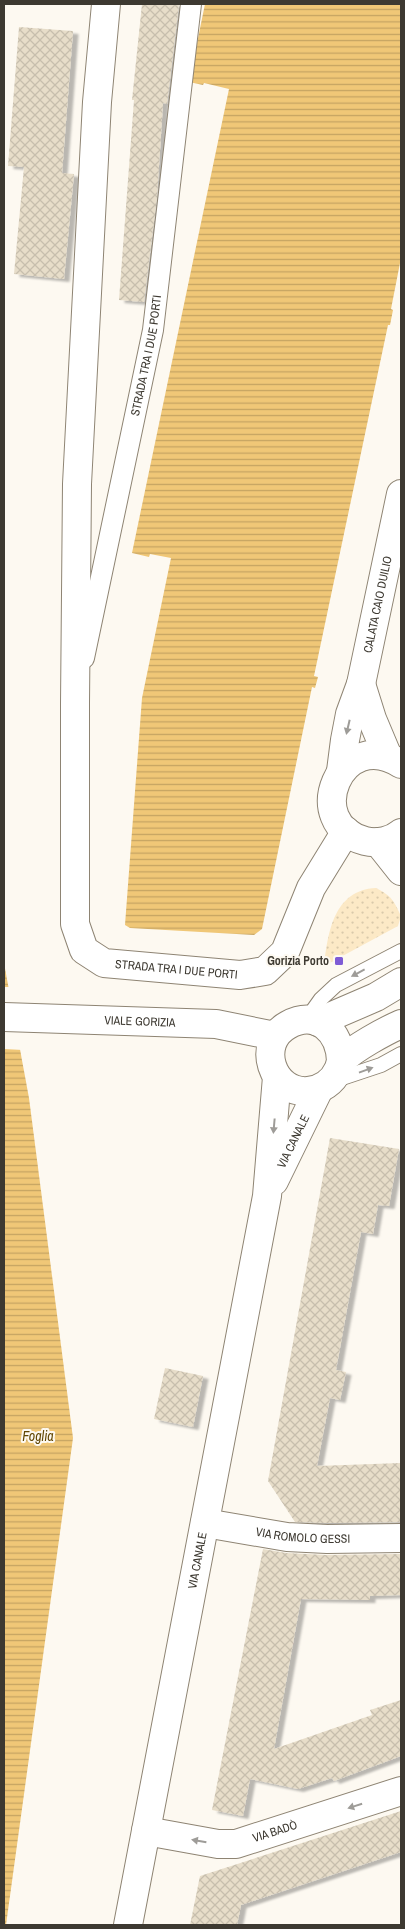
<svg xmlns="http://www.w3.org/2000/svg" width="405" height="1929" viewBox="0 0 405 1929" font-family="'Archivo Narrow',sans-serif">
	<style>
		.grass { fill: url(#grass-dots) }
		.water { fill: url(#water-rules) }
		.pier { fill: #fdf9f1 }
		.building { fill: url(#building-cross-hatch); filter: url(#shadow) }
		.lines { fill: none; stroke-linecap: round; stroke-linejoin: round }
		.service-casing { stroke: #8e8473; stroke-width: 16 }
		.pedestrian-casing { stroke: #8e8473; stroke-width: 22 }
		.minor-casing { stroke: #8e8473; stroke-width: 30 }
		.tertiary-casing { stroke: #8e8473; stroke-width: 30 }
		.service { stroke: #fff; stroke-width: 14 }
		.pedestrian { stroke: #fff; stroke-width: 20 }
		.minor { stroke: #fff; stroke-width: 28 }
		.tertiary { stroke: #fff; stroke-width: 28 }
		.oneway { fill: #9e9c98 }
		.poi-dot { fill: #7e5bd5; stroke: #fdf9f1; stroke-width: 2 }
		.labels { text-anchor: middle; stroke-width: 4; stroke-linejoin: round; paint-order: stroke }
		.street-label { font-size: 12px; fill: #3d3931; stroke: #fdf9f1 }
		.poi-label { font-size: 12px; font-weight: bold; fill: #3d3931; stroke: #fdf9f1; text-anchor: end }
		.water-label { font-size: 14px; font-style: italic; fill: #614602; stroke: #fdf9f1 }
	</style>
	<defs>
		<pattern id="grass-dots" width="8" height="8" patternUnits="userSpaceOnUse" patternTransform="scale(1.25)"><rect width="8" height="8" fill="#fce9c6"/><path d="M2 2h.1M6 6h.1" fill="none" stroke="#d9c9ab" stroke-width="1.8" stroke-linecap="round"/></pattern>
		<pattern id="water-rules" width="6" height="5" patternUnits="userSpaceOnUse" patternTransform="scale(1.25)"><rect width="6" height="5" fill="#f0c777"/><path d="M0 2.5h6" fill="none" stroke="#c4a362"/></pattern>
		<pattern id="building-cross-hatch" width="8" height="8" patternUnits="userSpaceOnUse" patternTransform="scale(1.25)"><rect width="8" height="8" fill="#e7ddc9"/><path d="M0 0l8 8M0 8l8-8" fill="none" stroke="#c7bead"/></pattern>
		<filter id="shadow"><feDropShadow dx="5.5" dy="3" stdDeviation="1" flood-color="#0004"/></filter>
	</defs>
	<rect width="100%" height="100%" fill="#fdf9f1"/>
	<path class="grass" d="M376,888C392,896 394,901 401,916L398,926L324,966C328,932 334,890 376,888Z"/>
	<g class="water">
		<polygon points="205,4 401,4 401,258 391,309 393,310 390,325 388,325 314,676 318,677 315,688 312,687 262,929 254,935 130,928 125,925 142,698 171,558 150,554 149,557 132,553 229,89 204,83 203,85 189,82"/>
		<polygon points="4,963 29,1098 73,1438 6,1925 4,1925"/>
	</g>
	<polygon class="pier" points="4,987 11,987 23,1050 4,1049"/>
	<g class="building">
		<polygon points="142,4 179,4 167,104 163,103 157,197 144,302 119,300 134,100 132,100"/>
		<polygon points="19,27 73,31 62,173 74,174 64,279 14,274 24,167 8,166"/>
		<polygon points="330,1138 399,1149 389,1206 378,1205 373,1234 361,1232 336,1370 346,1372 340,1400 330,1398 317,1466 401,1463 401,1522 327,1523 295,1522 268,1481"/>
		<polygon points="165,1368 203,1376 193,1427 154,1419"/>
		<polygon points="263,1549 286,1553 326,1555 401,1554 401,1595 370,1596 370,1600 301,1599 274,1749 372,1715 370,1710 401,1700 401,1756 334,1781 332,1778 298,1789 250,1779 243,1816 212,1810"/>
		<polygon points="401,1811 401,1852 241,1905 237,1925 190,1925 200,1876"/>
	</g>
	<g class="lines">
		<defs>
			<g id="service">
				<polyline points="306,1020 321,999 336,985 401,951"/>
				<polyline points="333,1081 381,1065 401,1054"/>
			</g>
			<g id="pedestrian">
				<path id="s1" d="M84,658L153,330L191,4"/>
			</g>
			<g id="minor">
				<path id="s2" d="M106,4L97,102L77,484L75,704V924L84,950L104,963L240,975L265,971L285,952L311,888L346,831"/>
				<polyline points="361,684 372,719 388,757"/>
				<path d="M401,764C341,725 300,824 365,841C377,844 392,841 401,833"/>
				<path id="s3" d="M341,771L345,740L350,714L361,684L401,494"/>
				<polyline points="378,842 401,871"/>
				<path id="s4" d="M205,1523L287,1537L327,1539L401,1538"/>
				<path id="s5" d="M146,1831L218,1844H236L401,1791"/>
			</g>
			<g id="tertiary">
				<path id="s6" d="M4,1017L216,1024L275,1036"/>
				<polyline points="318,1022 376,997 401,982"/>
				<path d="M341,1061C340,1031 317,1009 288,1025C255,1043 272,1094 308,1091C321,1090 333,1082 338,1070C340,1067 340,1062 342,1060C354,1048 385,1031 401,1024"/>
				<path id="s7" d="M274,1181L319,1089"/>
				<path id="s8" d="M128,1925L267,1196L277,1077"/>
			</g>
		</defs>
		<use href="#service" class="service-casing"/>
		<use href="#pedestrian" class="pedestrian-casing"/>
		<use href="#minor" class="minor-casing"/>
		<use href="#tertiary" class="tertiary-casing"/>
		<use href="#service" class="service"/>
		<use href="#pedestrian" class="pedestrian"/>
		<use href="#minor" class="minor"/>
		<use href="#tertiary" class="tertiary"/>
	</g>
	<defs><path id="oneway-solid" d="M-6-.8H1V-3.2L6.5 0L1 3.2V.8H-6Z" transform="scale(1.25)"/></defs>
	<g class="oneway">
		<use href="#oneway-solid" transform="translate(348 727) rotate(103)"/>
		<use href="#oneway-solid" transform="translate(358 973) rotate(152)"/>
		<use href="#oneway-solid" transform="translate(366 1070) rotate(-20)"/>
		<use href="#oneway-solid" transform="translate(274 1126) rotate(95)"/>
		<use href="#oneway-solid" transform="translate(355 1806) rotate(162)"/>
		<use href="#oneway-solid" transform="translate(199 1841) rotate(-170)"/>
	</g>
	<rect class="poi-dot" x="334" y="956" width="10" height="10" rx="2.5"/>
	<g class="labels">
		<g class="street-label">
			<text dy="4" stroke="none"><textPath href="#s1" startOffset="309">STRADA TRA I DUE PORTI</textPath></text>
			<text dy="4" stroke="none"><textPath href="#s3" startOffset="171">CALATA CAIO DUILIO</textPath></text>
			<text dy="4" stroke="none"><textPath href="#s2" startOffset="1045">STRADA TRA I DUE PORTI</textPath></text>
			<text dy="4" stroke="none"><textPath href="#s6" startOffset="136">VIALE GORIZIA</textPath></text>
			<text dy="4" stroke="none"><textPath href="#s7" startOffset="44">VIA CANALE</textPath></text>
			<text dy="4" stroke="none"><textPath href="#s4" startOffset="99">VIA ROMOLO GESSI</textPath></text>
			<text dy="4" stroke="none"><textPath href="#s8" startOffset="371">VIA CANALE</textPath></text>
			<text dy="4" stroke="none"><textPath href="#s5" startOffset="132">VIA BADÒ</textPath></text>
		</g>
		<g class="poi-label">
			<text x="329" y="965">Gorizia Porto</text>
		</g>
		<g class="water-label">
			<text x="38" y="1441">Foglia</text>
		</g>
	</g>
	<rect width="405" height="1929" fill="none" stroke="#3d3931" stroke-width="10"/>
</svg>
